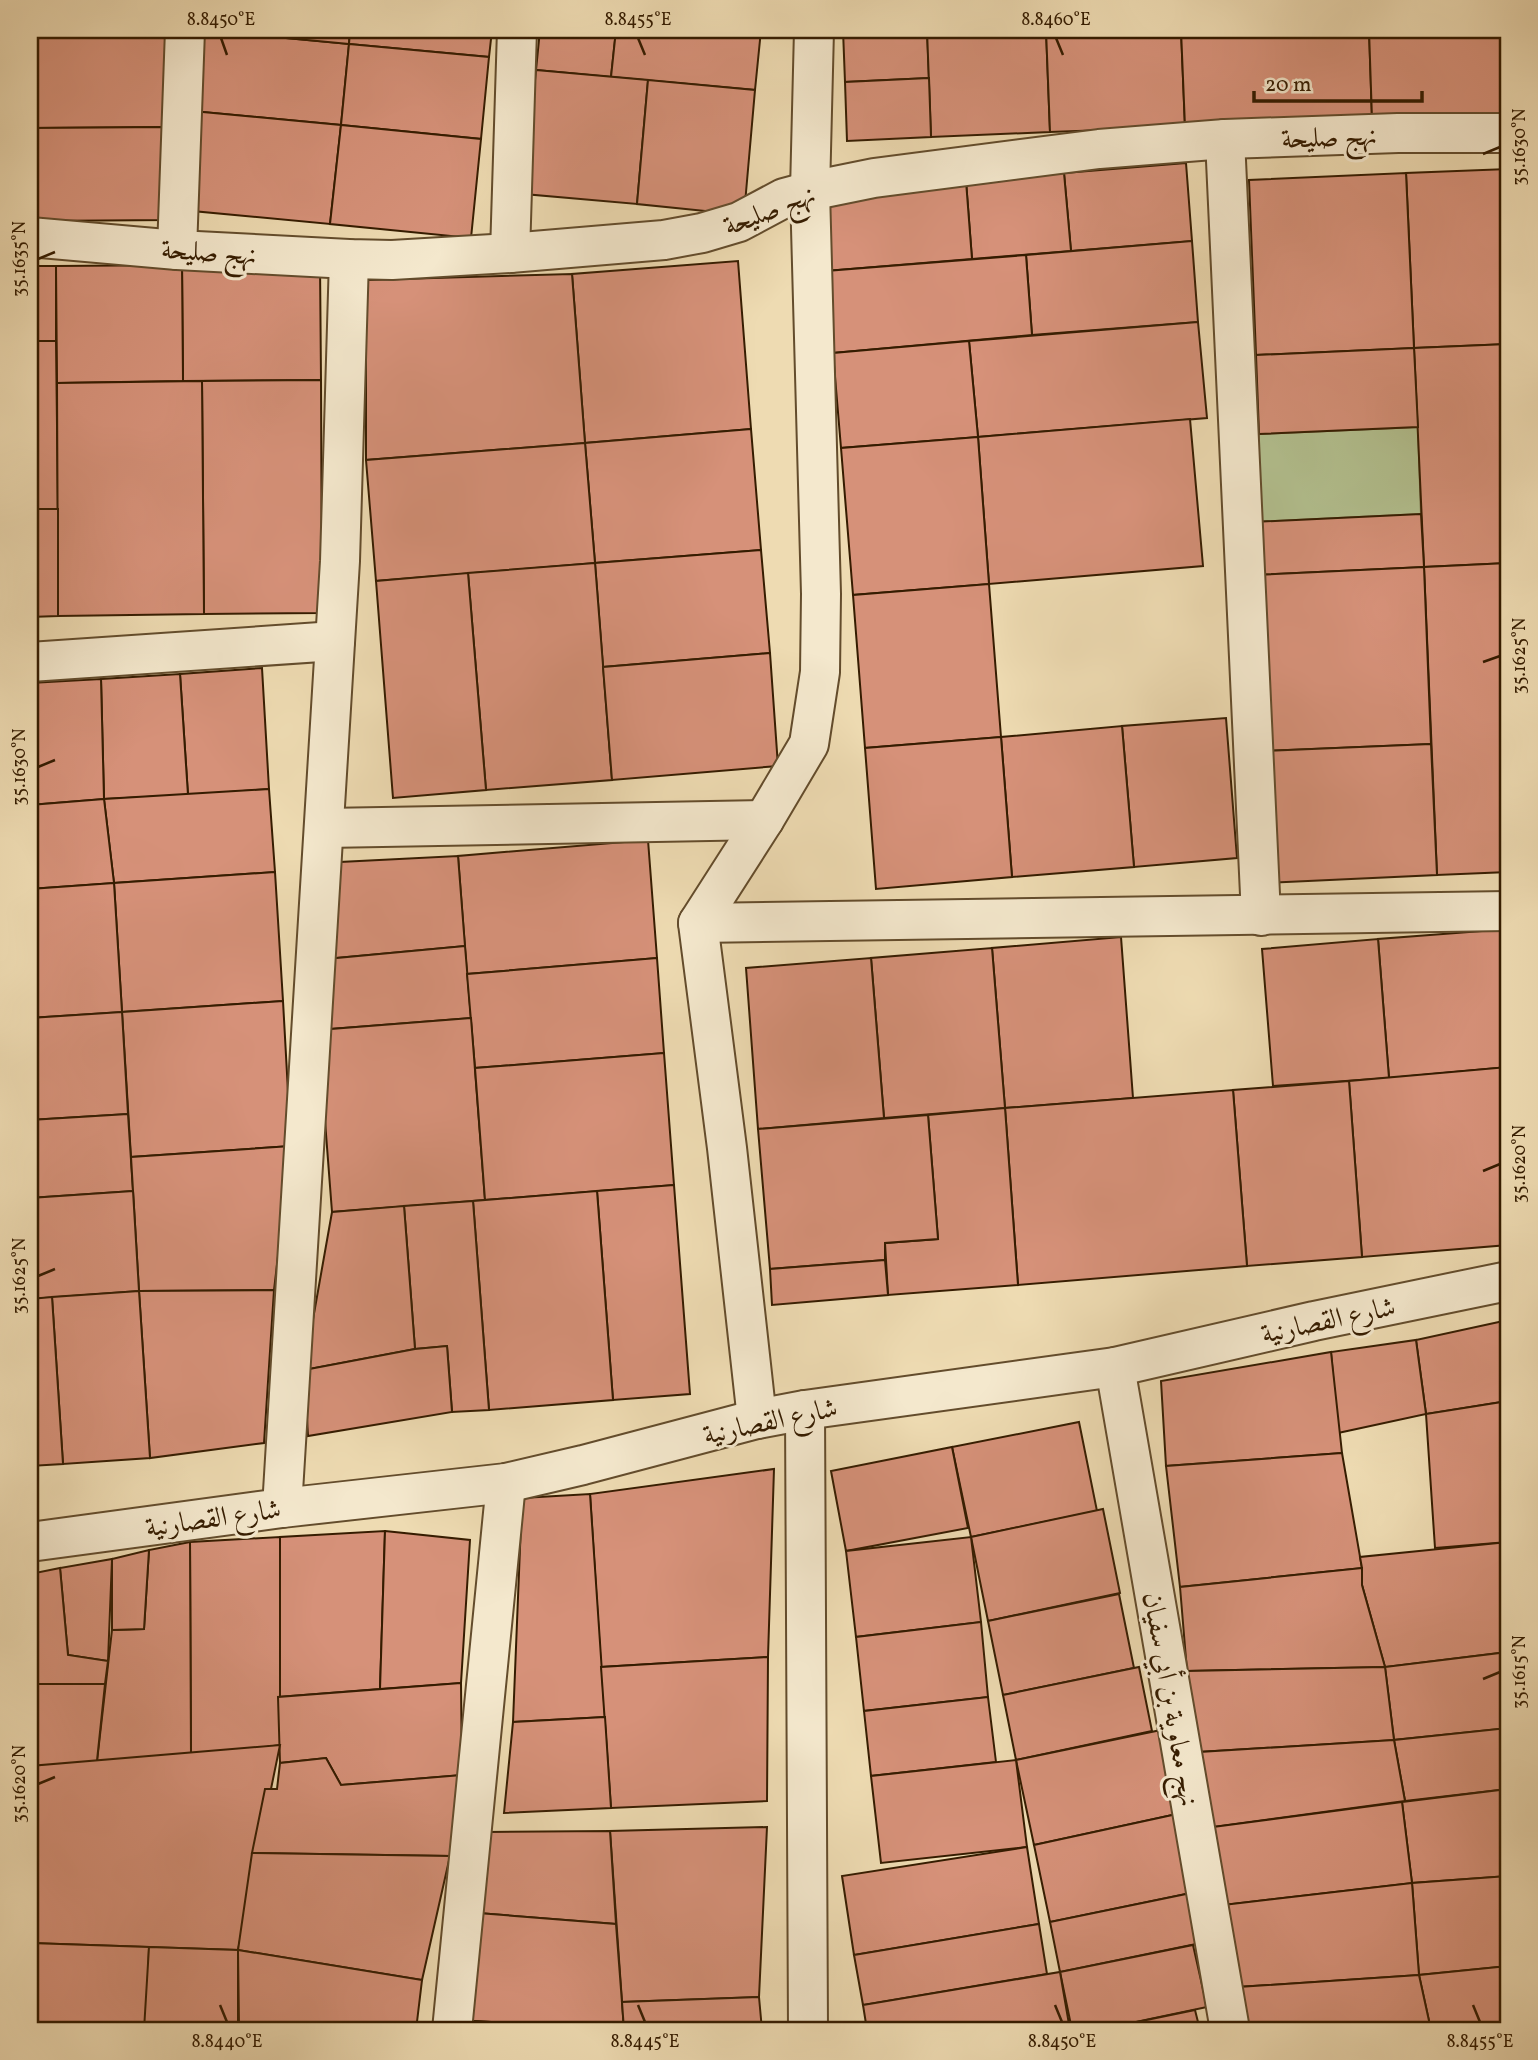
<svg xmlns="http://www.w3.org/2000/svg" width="1538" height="2060" viewBox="0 0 1538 2060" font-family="Vollkorn,Amiri,serif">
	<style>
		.green { fill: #b3c190; stroke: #746e48; stroke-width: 2 }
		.building { fill: #d69179; stroke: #351c00; stroke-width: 2 }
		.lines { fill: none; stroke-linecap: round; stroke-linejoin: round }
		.minor-casing { stroke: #634c2c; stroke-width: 42 }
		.tertiary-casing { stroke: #634c2c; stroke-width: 42 }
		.minor { stroke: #f4e8cd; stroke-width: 38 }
		.tertiary { stroke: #f4e8cd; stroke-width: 38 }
		.ticks { fill: none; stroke: #351c00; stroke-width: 2.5 }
		.labels { text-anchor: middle; stroke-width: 6; stroke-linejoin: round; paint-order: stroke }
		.street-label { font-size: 28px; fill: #351c00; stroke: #f4e8cd }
		.neatline { fill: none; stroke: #351c00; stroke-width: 2.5 }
		.ticks-label { font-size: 18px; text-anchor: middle; fill: #351c00 }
	</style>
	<rect width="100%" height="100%" fill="#eedbb2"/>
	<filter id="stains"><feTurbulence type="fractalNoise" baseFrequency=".00286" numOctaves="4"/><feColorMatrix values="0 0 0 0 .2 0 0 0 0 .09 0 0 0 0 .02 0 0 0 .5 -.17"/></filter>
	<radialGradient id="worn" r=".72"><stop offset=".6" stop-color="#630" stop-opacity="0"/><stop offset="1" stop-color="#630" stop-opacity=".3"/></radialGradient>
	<polygon class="green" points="1418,427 1421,514 1253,522 1259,434"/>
	<g class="building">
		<polygon points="30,30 169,30 170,127 30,128"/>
		<polygon points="200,30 349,44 341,125 192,111"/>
		<polygon points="203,30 350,30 349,44"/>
		<polygon points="350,30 492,30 489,57 349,44"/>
		<polygon points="540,30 616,30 611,77 536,70"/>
		<polygon points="616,30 761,30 755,90 611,77"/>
		<polygon points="843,30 927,30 929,78 845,82"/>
		<polygon points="927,30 1046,30 1050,132 931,137"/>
		<polygon points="1046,30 1181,30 1185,127 1050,132"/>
		<polygon points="1181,30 1369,30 1372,119 1185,127"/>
		<polygon points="1369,30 1500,30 1504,114 1372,119"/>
		<polygon points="1500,30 1508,30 1508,114 1504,114"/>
		<polygon points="349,44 489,57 481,139 341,125"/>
		<polygon points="536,70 648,80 637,204 524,194"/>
		<polygon points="929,78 931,137 847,141 845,82"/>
		<polygon points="648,80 755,90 744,215 637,204"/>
		<polygon points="192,111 341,125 330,224 182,210"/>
		<polygon points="341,125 481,139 471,238 330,224"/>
		<polygon points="170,127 171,220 30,221 30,128"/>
		<polygon points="1186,163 1192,241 1071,251 1064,173"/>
		<polygon points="1508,169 1508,344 1414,348 1406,173"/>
		<polygon points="1064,173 1071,251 972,259 966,181"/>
		<polygon points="1406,173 1414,348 1256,355 1249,180"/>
		<polygon points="966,181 972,259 826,271 820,193"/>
		<polygon points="1192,241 1198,322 1032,335 1026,255"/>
		<polygon points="1026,255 1032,335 833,353 826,271"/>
		<polygon points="738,261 751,429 585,443 572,274"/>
		<polygon points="320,263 321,380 183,381 182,265"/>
		<polygon points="182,265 183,381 57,383 56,266"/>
		<rect x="30" y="266" width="26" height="75"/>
		<polygon points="572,274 585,443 366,460 366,280"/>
		<polygon points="1198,322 1207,418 978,437 969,341"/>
		<polygon points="30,341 56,341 58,509 30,509"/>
		<polygon points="969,341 978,437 841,448 833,353"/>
		<polygon points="1508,344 1508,563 1424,567 1414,348"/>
		<polygon points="1414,348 1418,427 1259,434 1256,355"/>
		<polygon points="321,380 322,613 204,614 202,381"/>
		<polygon points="202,381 204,614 58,616 57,383"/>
		<polygon points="1190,419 1203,566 989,584 978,437"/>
		<polygon points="751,429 761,550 595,563 585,443"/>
		<polygon points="978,437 989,584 853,595 841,448"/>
		<polygon points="585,443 595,563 376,581 366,460"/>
		<polygon points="30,509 58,509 58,616 30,617"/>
		<polygon points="1421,514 1424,567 1255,575 1253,522"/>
		<polygon points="761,550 770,653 603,667 595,563"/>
		<polygon points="595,563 612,780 486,790 468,573"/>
		<polygon points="1508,563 1508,872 1437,875 1424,567"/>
		<polygon points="1424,567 1431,744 1263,751 1255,575"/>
		<polygon points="468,573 486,790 393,798 376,581"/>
		<polygon points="989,584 1001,737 865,748 853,595"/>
		<polygon points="770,653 778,766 612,780 603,667"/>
		<polygon points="262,668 269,789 188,795 180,674"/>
		<polygon points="180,674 188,795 104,799 101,679"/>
		<polygon points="101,679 104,799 30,805 30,683"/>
		<polygon points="1226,718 1237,858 1134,867 1122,726"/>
		<polygon points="1122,726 1134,867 1012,877 1001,737"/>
		<polygon points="1001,737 1012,877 876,889 865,748"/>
		<polygon points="1431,744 1437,875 1267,883 1262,751"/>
		<polygon points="269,789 275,872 114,883 104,799"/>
		<polygon points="104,799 114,883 30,889 30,805"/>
		<polygon points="648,840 657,958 467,974 458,856"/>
		<polygon points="458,856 465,946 326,959 340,862"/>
		<polygon points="275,872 283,1001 122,1012 114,883"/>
		<polygon points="114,883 122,1012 30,1018 30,889"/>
		<polygon points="1508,929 1508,1067 1389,1078 1378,939"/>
		<polygon points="1121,937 1133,1098 1005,1108 992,948"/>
		<polygon points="1378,939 1389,1078 1273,1086 1262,949"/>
		<polygon points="465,946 471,1018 318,1030 326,959"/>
		<polygon points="992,948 1005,1108 884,1118 871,958"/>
		<polygon points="657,958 664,1053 475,1068 467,974"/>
		<polygon points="871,958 884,1118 758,1129 746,968"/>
		<polygon points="283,1001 291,1146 131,1157 122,1012"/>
		<polygon points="122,1012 128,1114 30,1120 30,1018"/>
		<polygon points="471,1018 485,1200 332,1212 318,1030"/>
		<polygon points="664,1053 674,1185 485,1200 475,1068"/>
		<polygon points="1508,1067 1508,1245 1362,1257 1349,1081"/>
		<polygon points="1349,1081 1362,1257 1247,1266 1233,1090"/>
		<polygon points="1233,1090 1247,1266 1018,1285 1005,1108"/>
		<polygon points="1005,1108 1018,1285 888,1295 885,1243 938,1239 928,1115"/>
		<polygon points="128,1114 133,1191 30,1198 30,1120"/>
		<polygon points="928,1115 938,1239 885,1243 885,1260 770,1269 758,1129"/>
		<polygon points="291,1146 274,1290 139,1291 131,1157"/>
		<polygon points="674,1185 690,1394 613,1400 597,1191"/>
		<polygon points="133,1191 139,1291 30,1299 30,1198"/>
		<polygon points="597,1191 613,1400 489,1410 473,1201"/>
		<polygon points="473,1201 489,1410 452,1412 447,1346 415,1349 404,1206"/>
		<polygon points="404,1206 415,1349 304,1370 332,1212"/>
		<polygon points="885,1260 888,1295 772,1305 770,1269"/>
		<polygon points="274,1290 264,1443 150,1458 139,1291"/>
		<polygon points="139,1291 150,1458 63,1464 52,1297"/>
		<polygon points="52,1297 63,1464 30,1466 30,1299"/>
		<polygon points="1508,1320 1508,1401 1426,1414 1416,1340"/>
		<polygon points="1416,1340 1426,1414 1338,1433 1331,1352"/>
		<polygon points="447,1346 452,1412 308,1436 304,1370 415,1349"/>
		<polygon points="1331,1352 1342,1453 1166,1466 1161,1381"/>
		<polygon points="1508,1401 1508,1542 1435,1548 1426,1414"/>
		<polygon points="1079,1422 1097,1511 971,1537 952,1447"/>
		<polygon points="952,1447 968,1528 846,1551 831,1471"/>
		<polygon points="1342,1453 1362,1568 1180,1587 1166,1466"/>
		<polygon points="774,1469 768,1657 601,1667 590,1494"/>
		<polygon points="590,1494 605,1717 513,1722 522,1498"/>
		<polygon points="1103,1509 1120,1593 988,1621 971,1537"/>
		<polygon points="385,1531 380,1689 278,1697 280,1537"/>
		<polygon points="385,1531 470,1540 461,1683 380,1689"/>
		<polygon points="280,1537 280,1745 191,1758 190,1542"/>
		<polygon points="971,1537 981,1622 856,1637 846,1551"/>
		<polygon points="190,1542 191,1758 96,1770 112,1630 144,1629 149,1550"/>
		<polygon points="1508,1542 1508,1652 1385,1667 1362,1585 1362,1568 1360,1557"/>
		<polygon points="149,1550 144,1629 112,1630 112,1559"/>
		<polygon points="112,1559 108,1661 68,1655 60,1568"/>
		<polygon points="60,1568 68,1655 108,1661 105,1684 30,1684 30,1574"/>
		<polygon points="1362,1568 1362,1585 1385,1667 1187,1671 1180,1587"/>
		<polygon points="1119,1594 1134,1668 1003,1695 988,1621"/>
		<polygon points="981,1622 988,1697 864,1711 856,1637"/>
		<polygon points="1508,1652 1508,1728 1394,1740 1385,1667"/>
		<polygon points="768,1657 767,1801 611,1808 601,1667"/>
		<polygon points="1139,1667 1152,1731 1016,1760 1003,1695"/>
		<polygon points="1385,1667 1394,1740 1199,1752 1187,1671"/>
		<polygon points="461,1683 462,1775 341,1785 326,1758 280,1763 278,1697"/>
		<polygon points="30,1684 105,1684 96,1770 30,1769"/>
		<polygon points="988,1697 996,1762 871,1776 864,1711"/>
		<polygon points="605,1717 611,1808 504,1813 513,1722"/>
		<polygon points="1508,1728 1508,1789 1405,1801 1394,1740"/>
		<polygon points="1161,1730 1177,1814 1034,1845 1016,1760"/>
		<polygon points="1394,1740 1405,1801 1213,1827 1199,1752"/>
		<polygon points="280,1745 238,1950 30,1943 30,1766"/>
		<polygon points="326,1758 341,1785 462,1775 450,1856 252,1853 265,1789 277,1789 280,1763"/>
		<polygon points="1016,1760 1027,1847 881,1863 871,1776"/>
		<polygon points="1508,1789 1508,1876 1412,1883 1402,1802"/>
		<polygon points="1402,1802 1412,1883 1223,1905 1213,1827"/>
		<polygon points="1177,1814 1191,1893 1050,1922 1034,1845"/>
		<polygon points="767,1827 759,1997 622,2002 610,1831"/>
		<polygon points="610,1831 616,1924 478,1913 486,1832"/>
		<polygon points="1027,1847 1039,1924 854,1955 842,1876"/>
		<polygon points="252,1853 450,1856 422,1980 238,1950"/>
		<polygon points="1508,1876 1508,1966 1419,1975 1412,1883"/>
		<polygon points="1412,1883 1419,1975 1238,1987 1223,1905"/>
		<polygon points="1191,1893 1201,1943 1060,1972 1050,1922"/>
		<polygon points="478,1913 616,1924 624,2029 472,2021"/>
		<polygon points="1039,1924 1047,1974 863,2005 854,1955"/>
		<polygon points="30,1943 149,1947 146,2030 30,2027"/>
		<polygon points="1193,1945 1207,2007 1098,2030 1072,2030 1060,1972"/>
		<polygon points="149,1947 238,1950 238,2030 144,2030"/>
		<polygon points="238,1950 422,1980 416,2030 268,2030 239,2025"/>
		<polygon points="1508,1966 1508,2030 1431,2030 1419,1975"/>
		<polygon points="1060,1972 1070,2030 867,2030 863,2005"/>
		<polygon points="1419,1975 1431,2030 1245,2030 1238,1987"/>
		<polygon points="759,1997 762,2030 624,2030 622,2002"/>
		<polygon points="1195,2010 1200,2030 1098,2030"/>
		<polygon points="472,2021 624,2029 624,2030 473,2030"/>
		<polygon points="30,2027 146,2030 30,2030"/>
	</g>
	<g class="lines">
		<defs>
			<g id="minor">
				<polyline points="1225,139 1261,916"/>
				<polyline points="30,237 177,250 349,259 392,260 510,253 664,240 702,233 739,222 784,198 810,191 874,178 1099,149 1225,139 1398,133 1508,133"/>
				<polyline points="177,250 185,30"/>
				<polyline points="510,253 517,30"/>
				<polyline points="30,662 335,641"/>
				<polyline points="325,828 764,820"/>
				<polyline points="698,923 1508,911"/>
				<polyline points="1115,1367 1230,2030"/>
				<polyline points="805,1410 808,2030"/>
				<polyline points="757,1419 727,1148 698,923 764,820 809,744 820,672 821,594 810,191 814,30"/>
				<polyline points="282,1508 340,561 349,259"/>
				<polyline points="452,2030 506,1483"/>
			</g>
			<polyline id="tertiary" points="30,1542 282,1508 506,1483 583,1465 757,1419 805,1410 1115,1367 1314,1321 1508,1281"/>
		</defs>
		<use href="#minor" class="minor-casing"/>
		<use href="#tertiary" class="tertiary-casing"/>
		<use href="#minor" class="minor"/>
		<use href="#tertiary" class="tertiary"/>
	</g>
	<path class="ticks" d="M221,38L227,55M638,38L645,55M1056,38L1063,55M1483,154L1500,147M38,259L55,252M1483,662L1500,656M38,767L55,760M1483,1171L1500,1164M38,1276L55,1269M1483,1679L1500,1672M38,1784L55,1777M220,2005L227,2022M638,2005L645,2022M1055,2005L1062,2022M1473,2005L1480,2022"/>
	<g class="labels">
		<g class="street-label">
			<text transform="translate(1329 136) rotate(-2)" y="10">نهج صليحة</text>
			<text transform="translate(769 209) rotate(-21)" y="10">نهج صليحة</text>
			<text transform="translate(209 251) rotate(4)" y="10">نهج صليحة</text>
			<text transform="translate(1328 1319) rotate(-12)" y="10">شارع القصارنية</text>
			<text transform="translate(770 1420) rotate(-12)" y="10">شارع القصارنية</text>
			<text transform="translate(213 1517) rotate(-8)" y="10">شارع القصارنية</text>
			<text transform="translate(1172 1699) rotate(80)" y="10">نهج معاوية بن أبي سفيان</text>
		</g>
	</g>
	<rect width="1538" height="2060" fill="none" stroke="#eedbb2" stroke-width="77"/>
	<path d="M1254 91v10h168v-10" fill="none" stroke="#351c00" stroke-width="3.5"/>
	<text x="1265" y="91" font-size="21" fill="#351c00" stroke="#f4e8cd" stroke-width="5" paint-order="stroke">20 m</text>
	<rect x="38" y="38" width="1462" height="1984" class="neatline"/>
	<g class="ticks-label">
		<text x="221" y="25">8.8450°E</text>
		<text x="638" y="25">8.8455°E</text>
		<text x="1056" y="25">8.8460°E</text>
		<text transform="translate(1519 147) rotate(-90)" y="6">35.1630°N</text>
		<text transform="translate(19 259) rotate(-90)" y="6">35.1635°N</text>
		<text transform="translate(1519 656) rotate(-90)" y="6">35.1625°N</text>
		<text transform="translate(19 767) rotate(-90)" y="6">35.1630°N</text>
		<text transform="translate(1519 1164) rotate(-90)" y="6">35.1620°N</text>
		<text transform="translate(19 1276) rotate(-90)" y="6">35.1625°N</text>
		<text transform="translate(1519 1672) rotate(-90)" y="6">35.1615°N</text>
		<text transform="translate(19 1784) rotate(-90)" y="6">35.1620°N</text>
		<text x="227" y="2047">8.8440°E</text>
		<text x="645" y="2047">8.8445°E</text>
		<text x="1062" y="2047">8.8450°E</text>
		<text x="1480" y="2047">8.8455°E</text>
	</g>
	<rect width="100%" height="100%" filter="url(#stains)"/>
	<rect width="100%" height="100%" fill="url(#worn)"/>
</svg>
